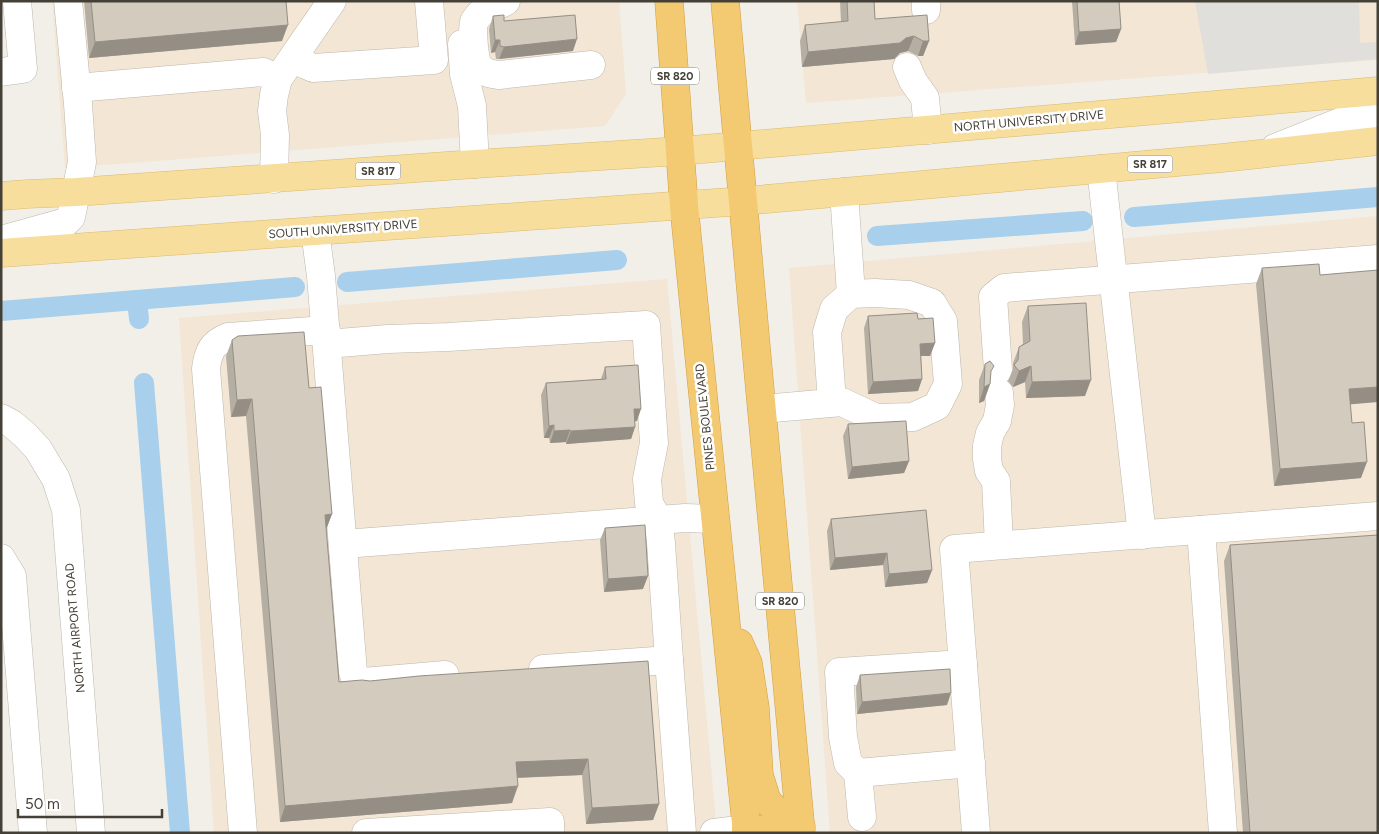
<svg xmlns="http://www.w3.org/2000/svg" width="1379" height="834" viewBox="0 0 1379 834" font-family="Figtree,sans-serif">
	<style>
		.commercial { fill: #f3e6d4 }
		.parking { fill: #e1dfdc }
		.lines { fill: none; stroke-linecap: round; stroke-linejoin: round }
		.canal { stroke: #a8cfeb; stroke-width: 20 }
		.minor-casing { stroke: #bdb7ab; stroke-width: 29 }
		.major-casing { stroke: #dbbb6e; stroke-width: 29 }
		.highway-casing { stroke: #d19e43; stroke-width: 29 }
		.minor { stroke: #fff; stroke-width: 28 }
		.major { stroke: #f7de9d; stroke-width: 28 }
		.highway { stroke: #f3c972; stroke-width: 28 }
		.wall { fill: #b5afa3 }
		.shaded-wall { fill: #948e85 }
		.building { fill: #d3cbbe; stroke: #948e85 }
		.labels { text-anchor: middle; stroke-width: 5; stroke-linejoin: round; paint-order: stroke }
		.shield { fill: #fff; stroke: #7d7973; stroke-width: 1 }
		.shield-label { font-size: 11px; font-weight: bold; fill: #454037 }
		.street-label { font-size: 12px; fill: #454037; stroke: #fff }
	</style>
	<rect width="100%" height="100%" fill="#f2efe8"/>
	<g class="commercial">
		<polygon points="52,1 619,1 626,94 605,126 65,168"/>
		<polygon points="797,1 1378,1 1378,60 806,103"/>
		<polygon points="1378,216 1378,833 830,833 789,268"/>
		<polygon points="667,279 717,833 214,833 179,318"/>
	</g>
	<polygon class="parking" points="1195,1 1359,1 1360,43 1378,42 1378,59 1208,74"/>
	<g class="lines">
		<g class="canal">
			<polyline points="1134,217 1378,197"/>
			<polyline points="877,236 1083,221"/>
			<polyline points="347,282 617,260"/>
			<polyline points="137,300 139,319"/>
			<polyline points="1,311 295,287"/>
			<polyline points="144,383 180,833"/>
		</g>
		<defs>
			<g id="minor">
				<path d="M506,1C498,7 488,6 481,13C479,15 475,20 474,22C472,29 474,59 478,65C483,73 491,74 499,75L591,65"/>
				<polyline points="926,1 926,10"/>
				<polyline points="462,44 464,74 472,106 475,164"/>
				<polyline points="294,57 306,65 313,68 434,60 429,1"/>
				<polyline points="907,67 913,81 925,98 928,130"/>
				<polyline points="1,72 23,69 17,1"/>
				<polyline points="76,88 263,72 278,79"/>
				<polyline points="1275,148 1345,120 1378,117"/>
				<polyline points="1101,169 1142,535"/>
				<polyline points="274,179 275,135 272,111 274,95 278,79 332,1"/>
				<polyline points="844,192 851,294"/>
				<polyline points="315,231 321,276 353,672 356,680 363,682 445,675"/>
				<polyline points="1,240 66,222 71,217 82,162 78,104 68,1"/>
				<polyline points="327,344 388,339 448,337 646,325 654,443 647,479 649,503 658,520 661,543 669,660 682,833"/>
				<polyline points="998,370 993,297 1004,288 1378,259"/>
				<polyline points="762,409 842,402 876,418 913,417 937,406 948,384 943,321 932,303 909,295 875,293 851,294 834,309 827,332 832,402"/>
				<polyline points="1,418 12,424 25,435 38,449 56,479 66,510 91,833"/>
				<polyline points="1201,530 1223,833"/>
				<polyline points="344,544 685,518 715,519"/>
				<polyline points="999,545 996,481 989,471 987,459 987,446 990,433 997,421 1000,405 999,393"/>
				<polyline points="1,558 12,576 33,833"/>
				<polyline points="543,669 669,660"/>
				<polyline points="858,773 971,763"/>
				<polyline points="862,817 858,773 848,763 843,737 839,672 963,664"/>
				<path d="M243,833L206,369C208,352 212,343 228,337L326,330"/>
				<polyline points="366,833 550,822 550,833"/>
				<polyline points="714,833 746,829"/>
				<polyline points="976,833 954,549 1378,516"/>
			</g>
			<g id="major">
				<polyline points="1,196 27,194 76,192 475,164 680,151 1378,91"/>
				<polyline points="1,253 744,201 1222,158 1378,141"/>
			</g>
			<g id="highway">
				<polyline points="669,1 684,206 747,833"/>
				<polyline points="725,1 758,369 801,833"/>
				<polyline points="739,643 748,663 755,708 759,775 767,801 780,814 801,827"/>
				<polyline points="746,829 764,830 771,833"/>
			</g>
		</defs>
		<use href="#minor" class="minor-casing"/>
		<use href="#major" class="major-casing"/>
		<use href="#highway" class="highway-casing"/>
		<use href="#minor" class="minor"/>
		<use href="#major" class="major"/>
		<use href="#highway" class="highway"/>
	</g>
	<g class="wall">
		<polygon points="84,1 286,1 282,41 89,58"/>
		<polygon points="840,1 874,1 875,19 929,41 923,56 918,56 908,51 900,53 894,59 802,67 800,41 805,25 841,22"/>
		<polygon points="1072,1 1119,1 1121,29 1116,42 1075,45"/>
		<polygon points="493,16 504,21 573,51 499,59 496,59 495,52 491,53 489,29"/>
		<polygon points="1262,268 1320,275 1350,405 1352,423 1361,478 1274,486 1256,284"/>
		<polygon points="1028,306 1085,396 1026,398 1025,382 1013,387 1008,381 1013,369 1013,363 1019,347 1023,344 1022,322"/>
		<polygon points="868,316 918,319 935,343 930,356 921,356 922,379 918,391 868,394 864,328"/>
		<polygon points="232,340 309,388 332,514 326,529 339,682 370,681 648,661 659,804 653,820 586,824 582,775 517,778 512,803 280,822 246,416 231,417 226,356"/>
		<polygon points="985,364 990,377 990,384 984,401 979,403 979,380"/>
		<polygon points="605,367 637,421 635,421 635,427 631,439 566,444 566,442 550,443 549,438 544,438 541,395 546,383 601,379"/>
		<polygon points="848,424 909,461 904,473 848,479 843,436"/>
		<polygon points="831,519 932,570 927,583 885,587 883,565 830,570 827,531"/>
		<polygon points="605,528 643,589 604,592 600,540"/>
		<polygon points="1230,545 1378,833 1243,833 1224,561"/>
		<polygon points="860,675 947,705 857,714 856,687"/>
	</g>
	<g class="shaded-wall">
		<polygon points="288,25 282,41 89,58 95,42"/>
		<polygon points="1121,29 1116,42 1075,45 1079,32"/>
		<polygon points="914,36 908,51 900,53 894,59 802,67 808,52"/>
		<polygon points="577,39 573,51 499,59 504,47"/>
		<polygon points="495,40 500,40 495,52 491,53"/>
		<polygon points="923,41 929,41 923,56 918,56"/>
		<polygon points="935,343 930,356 916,356 920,344"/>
		<polygon points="1031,366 1025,382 1013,387 1019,371"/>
		<polygon points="922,379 918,391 868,394 873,382"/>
		<polygon points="1091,380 1085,396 1026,398 1032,382"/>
		<polygon points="990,384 984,401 979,403 984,387"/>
		<polygon points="1378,387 1378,402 1343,405 1349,389"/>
		<polygon points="252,399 246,416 231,417 237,400"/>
		<polygon points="634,409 641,409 637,421 629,422"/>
		<polygon points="554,425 549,438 544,438 549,426"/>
		<polygon points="635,427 631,439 566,444 571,431"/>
		<polygon points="570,430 566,442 550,443 554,431"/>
		<polygon points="909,461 904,473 848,479 852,467"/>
		<polygon points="1367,462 1361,478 1274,486 1280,469"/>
		<polygon points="332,514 326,530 325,515"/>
		<polygon points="887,553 883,565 830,570 835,558"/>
		<polygon points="932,570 927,583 885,587 889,574"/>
		<polygon points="648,576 643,589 604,592 608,579"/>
		<polygon points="951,693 947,705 857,714 862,702"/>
		<polygon points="588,759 582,775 510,778 516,762"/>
		<polygon points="518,786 512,803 280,822 285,806"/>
		<polygon points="659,804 653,820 586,824 592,808"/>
	</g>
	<g class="building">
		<polygon points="91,1 286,1 288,25 95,42"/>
		<polygon points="847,1 874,1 875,19 927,15 929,41 923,41 914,36 906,38 900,43 808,52 805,25 848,21"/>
		<polygon points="1077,1 1119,1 1121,29 1079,32"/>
		<polygon points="504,15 504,21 575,15 577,39 504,47 500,46 500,40 495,40 493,16"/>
		<polygon points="1319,264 1320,275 1378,270 1378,387 1349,389 1352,423 1364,422 1367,462 1280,469 1262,268"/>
		<polygon points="1086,303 1091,380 1032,382 1031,366 1019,371 1014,365 1018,360 1019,347 1030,341 1028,306"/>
		<polygon points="917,313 918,319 933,318 935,343 920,344 922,379 873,382 868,316"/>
		<polygon points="304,332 309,388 321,387 332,514 325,515 339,682 362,680 370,681 419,676 648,661 659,804 592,808 588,759 516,762 518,786 285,806 252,399 237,400 232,340 238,336"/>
		<polygon points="990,361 994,366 991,371 990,384 984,387 985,364"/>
		<polygon points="638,365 641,409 634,409 635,427 571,431 570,430 554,431 554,425 549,426 546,383 606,379 605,367"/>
		<polygon points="906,421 909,461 852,467 848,424"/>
		<polygon points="926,510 932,570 889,574 887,553 835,558 831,519"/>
		<polygon points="645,525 648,576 608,579 605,528"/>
		<polygon points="1378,535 1378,833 1250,833 1230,545"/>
		<polygon points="950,669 951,693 862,702 860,675"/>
	</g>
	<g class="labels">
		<g class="shield">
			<rect x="651" y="67.5" width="48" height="17" rx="4"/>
			<rect x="1127.5" y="155.5" width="45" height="17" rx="4"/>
			<rect x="355.5" y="162.5" width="45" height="17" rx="4"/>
			<rect x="756" y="592.5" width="48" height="17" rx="4"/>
		</g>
		<g class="shield-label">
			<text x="675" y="80">SR 820</text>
			<text x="1150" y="168">SR 817</text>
			<text x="378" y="175">SR 817</text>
			<text x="780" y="605">SR 820</text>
		</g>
		<g class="street-label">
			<text transform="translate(1029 121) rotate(-5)" y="4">NORTH UNIVERSITY DRIVE</text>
			<text transform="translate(343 229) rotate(-4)" y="4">SOUTH UNIVERSITY DRIVE</text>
			<text transform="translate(705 417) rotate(-96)" y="4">PINES BOULEVARD</text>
			<text transform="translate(75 628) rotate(-95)" y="4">NORTH AIRPORT ROAD</text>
		</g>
	</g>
	<rect width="1379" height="834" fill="none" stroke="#454037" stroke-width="5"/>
	<path d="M18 809v8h144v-8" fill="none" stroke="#454037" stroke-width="2.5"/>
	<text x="25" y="809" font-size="15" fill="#454037" stroke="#ffffff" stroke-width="4" paint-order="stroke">50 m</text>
</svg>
